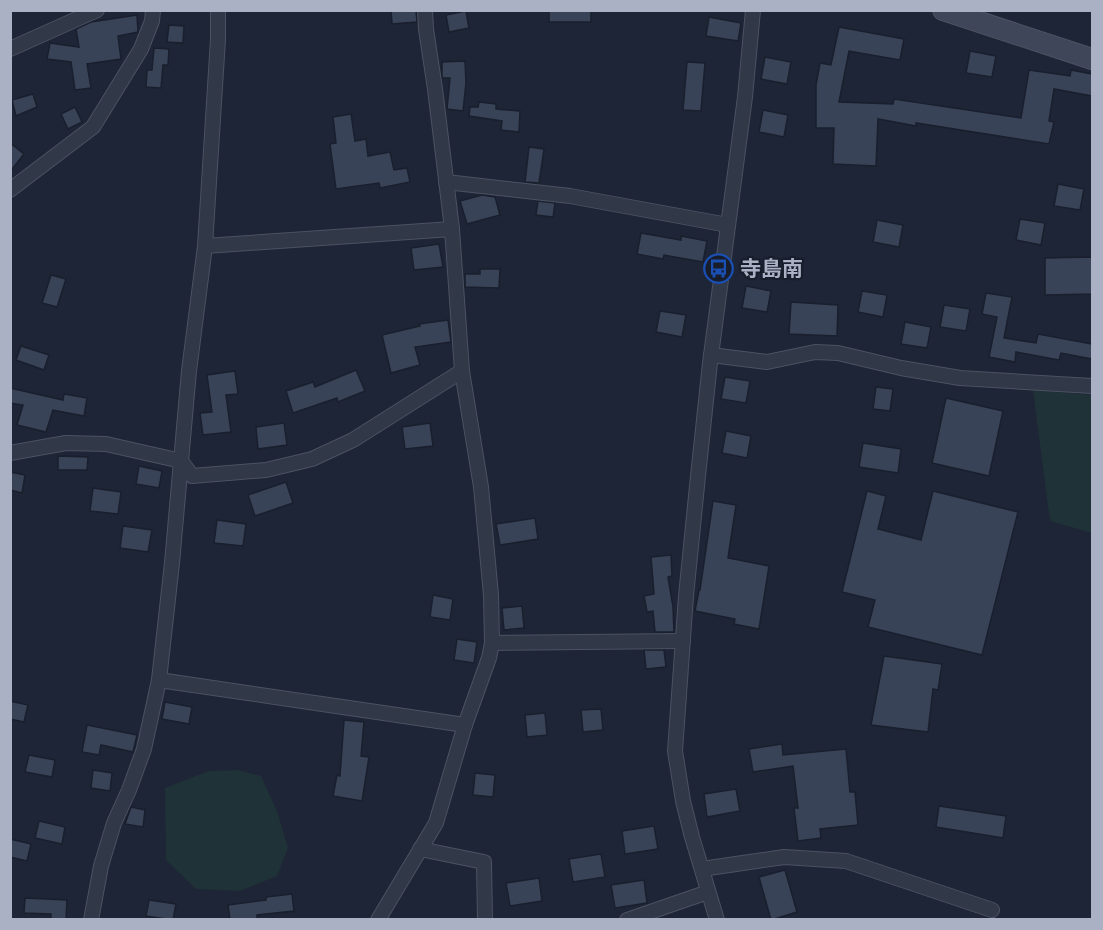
<svg xmlns="http://www.w3.org/2000/svg" width="1103" height="930" viewBox="0 0 1103 930" font-family="'Alegreya Sans','Noto Sans JP',sans-serif">
	<style>
		.green { fill: #1f3237 }
		.building { fill: #394357; stroke: #191f2d; stroke-width: 1.5 }
		.lines { fill: none; stroke-linecap: round; stroke-linejoin: round }
		.street-casing { stroke: #4c5262; stroke-width: 16 }
		.secondary-casing { stroke: #4c5262; stroke-width: 22 }
		.street { stroke: #313847; stroke-width: 14 }
		.secondary { stroke: #3f465a; stroke-width: 20 }
		.labels { text-anchor: middle; stroke-width: 4.5; stroke-linejoin: round; paint-order: stroke }
		.poi-label { font-size: 21px; font-weight: bold; fill: #aab1c4; stroke: #171d2b; text-anchor: start }
	</style>
	<rect width="100%" height="100%" fill="#1e2536"/>
	<g class="green">
		<polygon points="1033,390 1092,395 1092,533 1050,521"/>
		<polygon points="238,770 261,776 277,811 288,848 277,876 240,891 196,889 166,860 165,788 209,771"/>
	</g>
	<g class="building">
		<polygon points="391,10 416,10 417,22 392,24"/>
		<rect x="549" y="10" width="42" height="12"/>
		<polygon points="466,11 469,28 449,32 446,15"/>
		<polygon points="137,15 138,32 118,36 121,59 87,64 91,88 75,90 71,62 47,59 50,43 79,47 76,29 91,22"/>
		<polygon points="709,17 741,23 738,41 706,36"/>
		<polygon points="169,25 184,26 183,43 167,42"/>
		<polygon points="839,27 904,39 900,60 849,51 839,102 893,104 894,99 1021,118 1029,70 1070,76 1071,70 1092,74 1092,96 1054,89 1049,121 1054,122 1049,144 916,123 916,126 878,119 876,166 833,164 834,128 816,128 816,85 820,63 831,65"/>
		<polygon points="154,48 169,49 168,65 163,65 161,88 146,87 147,70 152,70"/>
		<polygon points="970,51 996,56 992,77 966,73"/>
		<polygon points="765,57 791,62 787,84 761,79"/>
		<polygon points="465,61 466,83 463,111 447,109 450,78 442,78 442,62"/>
		<polygon points="687,62 705,63 701,111 683,110"/>
		<polygon points="33,94 37,107 16,116 12,100"/>
		<polygon points="479,102 496,104 496,109 520,111 519,132 501,130 502,121 469,116 470,107 478,107"/>
		<polygon points="75,107 82,122 68,129 61,114"/>
		<polygon points="763,110 788,115 784,137 759,132"/>
		<polygon points="351,114 355,141 366,139 368,156 390,152 394,170 407,168 410,182 380,188 379,183 336,189 330,144 336,143 333,117"/>
		<polygon points="10,143 24,154 10,172"/>
		<polygon points="529,147 544,149 539,183 525,182"/>
		<polygon points="1058,184 1084,189 1080,210 1054,206"/>
		<polygon points="482,195 495,197 500,215 467,224 460,201"/>
		<polygon points="538,201 555,203 553,217 536,215"/>
		<polygon points="1020,219 1045,223 1041,245 1016,240"/>
		<polygon points="877,220 903,225 899,247 873,242"/>
		<polygon points="641,233 681,240 681,236 707,241 703,262 664,255 663,259 637,254"/>
		<polygon points="439,244 443,267 414,270 411,248"/>
		<polygon points="1092,257 1092,294 1045,295 1045,258"/>
		<polygon points="480,269 500,269 499,288 465,287 465,274 480,274"/>
		<polygon points="51,275 66,279 57,307 42,303"/>
		<polygon points="746,286 771,291 767,312 742,308"/>
		<polygon points="862,291 887,295 883,317 858,312"/>
		<polygon points="986,293 1012,297 1004,338 1036,343 1038,334 1092,344 1092,359 1061,353 1059,360 1016,352 1015,362 989,357 997,317 982,314"/>
		<polygon points="791,302 838,305 837,336 789,334"/>
		<polygon points="944,305 970,309 966,331 940,327"/>
		<polygon points="660,311 686,315 682,337 656,332"/>
		<polygon points="448,320 451,342 415,347 420,365 391,373 382,335 420,326 419,324"/>
		<polygon points="905,322 931,327 927,348 901,344"/>
		<polygon points="21,346 49,355 44,370 16,360"/>
		<polygon points="356,370 365,391 338,402 337,398 293,413 286,391 313,382 315,387"/>
		<polygon points="235,371 238,394 226,395 231,432 203,435 200,413 212,412 207,375"/>
		<polygon points="725,377 750,381 746,403 721,399"/>
		<polygon points="876,387 893,389 890,411 873,409"/>
		<polygon points="10,388 63,400 64,394 87,398 84,416 53,410 46,432 17,425 23,405 10,403"/>
		<polygon points="946,398 1003,411 989,476 932,463"/>
		<polygon points="284,423 287,445 258,449 256,427"/>
		<polygon points="430,423 433,446 405,449 402,427"/>
		<polygon points="726,431 751,436 747,458 722,453"/>
		<polygon points="863,443 901,449 898,473 859,467"/>
		<polygon points="58,456 88,457 87,470 58,470"/>
		<polygon points="139,466 162,471 159,488 136,484"/>
		<polygon points="10,472 25,475 22,493 10,490"/>
		<polygon points="286,482 293,503 255,516 248,495"/>
		<polygon points="93,488 121,492 118,514 90,511"/>
		<polygon points="867,491 886,496 878,529 921,540 933,491 1018,512 982,655 868,627 875,600 842,592"/>
		<polygon points="713,501 736,505 728,558 769,566 759,629 734,624 735,619 695,611 699,590 700,590"/>
		<polygon points="535,518 538,539 500,545 496,524"/>
		<polygon points="217,520 246,524 243,546 214,543"/>
		<polygon points="123,526 152,530 148,552 120,548"/>
		<polygon points="671,555 672,576 668,577 673,607 674,632 655,632 653,611 647,612 644,596 654,594 651,557"/>
		<polygon points="433,595 453,599 450,620 430,617"/>
		<polygon points="522,606 524,628 504,630 502,608"/>
		<polygon points="457,639 477,642 474,663 454,660"/>
		<polygon points="644,650 664,650 666,667 646,669"/>
		<polygon points="884,656 942,664 938,690 933,689 928,732 871,725"/>
		<polygon points="10,701 28,705 24,722 10,719"/>
		<polygon points="165,702 192,707 189,724 162,719"/>
		<polygon points="601,709 603,730 583,732 581,710"/>
		<polygon points="545,713 547,735 527,737 525,715"/>
		<polygon points="344,720 364,722 361,756 369,757 362,801 333,796 337,775 340,776"/>
		<polygon points="87,725 137,735 133,752 101,745 99,755 82,752"/>
		<polygon points="782,744 783,755 846,749 850,792 855,792 858,825 820,829 821,838 798,841 794,808 798,808 793,766 753,772 749,749"/>
		<polygon points="29,755 55,760 52,777 25,772"/>
		<polygon points="93,770 112,773 110,791 91,788"/>
		<polygon points="475,773 495,775 493,797 473,795"/>
		<polygon points="736,789 740,811 707,817 704,794"/>
		<polygon points="939,806 1006,816 1003,838 936,827"/>
		<polygon points="131,807 145,810 143,827 125,824"/>
		<polygon points="39,821 65,827 62,844 35,838"/>
		<polygon points="654,826 658,849 625,854 622,831"/>
		<polygon points="10,839 31,844 27,861 10,857"/>
		<polygon points="601,854 605,877 573,882 569,859"/>
		<polygon points="785,870 797,912 771,920 759,877"/>
		<polygon points="539,878 542,901 510,906 506,883"/>
		<polygon points="644,880 647,903 615,908 611,885"/>
		<polygon points="292,894 294,911 257,915 257,919 230,920 228,905 266,900 266,897"/>
		<polygon points="25,898 67,900 66,920 51,920 51,914 24,913"/>
		<polygon points="149,900 176,904 173,920 146,916"/>
	</g>
	<g class="lines">
		<defs>
			<g id="street">
				<polyline points="10,49 97,10"/>
				<polyline points="446,182 570,196 728,225"/>
				<polyline points="10,190 93,127 141,49 152,21 153,10"/>
				<polyline points="205,246 452,229"/>
				<polyline points="711,355 767,362 815,352 838,353 901,368 960,378 1092,386"/>
				<polyline points="10,453 66,443 106,444 181,461 192,476 266,470 312,459 353,440 462,371"/>
				<polyline points="492,643 683,641"/>
				<polyline points="159,680 465,725"/>
				<polyline points="420,849 484,862 485,920"/>
				<polyline points="702,869 784,857 846,861 992,910"/>
				<polyline points="91,920 101,866 114,823 129,790 144,749 159,680 172,563 189,371 205,246 218,39 218,10"/>
				<polyline points="378,920 436,823 465,725 489,658 492,643 491,595 481,487 462,371 452,229 435,89 426,29 425,10"/>
				<polyline points="627,920 708,892"/>
				<polyline points="717,920 692,837 683,801 675,751 686,596 698,476 710,363 745,97 753,10"/>
			</g>
			<polyline id="secondary" points="943,10 1092,59"/>
		</defs>
		<use href="#street" class="street-casing"/>
		<use href="#secondary" class="secondary-casing"/>
		<use href="#street" class="street"/>
		<use href="#secondary" class="secondary"/>
	</g>
	<defs>
		<symbol id="bus-ring" viewBox="-11 -11 22 22"><circle r="9.5" fill="#171d2b" stroke="#1a4fb4" stroke-width="1.5"/><path d="M-5-6H5V4H4V6H2V4H-2V6H-4V4H-5ZM-3.5-4V0h7V-4ZM-3.5 1.2v1.5H-2V1.2ZM2 1.2v1.5H3.5V1.2Z" fill="#1a4fb4"/></symbol>
	</defs>
	<g fill-rule="evenodd">
		<use href="#bus-ring" x="702" y="252" width="33" height="33"/>
	</g>
	<g class="labels">
		<g class="poi-label">
			<text x="740" y="276">寺島南</text>
		</g>
	</g>
	<rect width="1103" height="930" fill="none" stroke="#aab1c4" stroke-width="24"/>
</svg>
